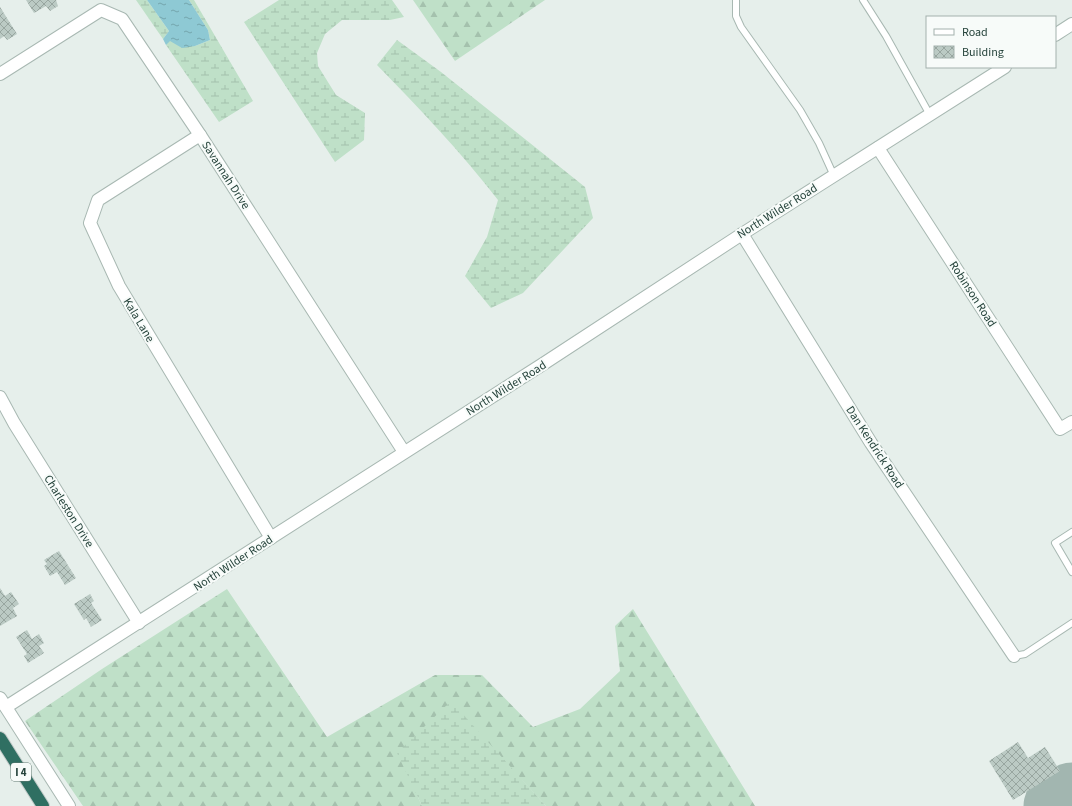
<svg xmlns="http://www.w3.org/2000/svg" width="1072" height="806" viewBox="0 0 1072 806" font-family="'Source Sans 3',sans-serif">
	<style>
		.forest { fill: url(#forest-firs) }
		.wetland { fill: url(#wetland-marsh) }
		.water { fill: url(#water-ripples) }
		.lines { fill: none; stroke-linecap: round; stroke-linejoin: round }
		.runway { stroke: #a2b6b0; stroke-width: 69 }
		.building { fill: url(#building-cross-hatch) }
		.service-casing { stroke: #a8b8b2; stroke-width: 8 }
		.minor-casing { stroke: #a8b8b2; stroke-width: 14 }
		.tertiary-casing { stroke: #a8b8b2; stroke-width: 14 }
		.motorway-casing { stroke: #c2cac8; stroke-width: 14 }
		.service { stroke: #fff; stroke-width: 6 }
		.minor { stroke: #fff; stroke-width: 12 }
		.tertiary { stroke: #fff; stroke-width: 12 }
		.motorway { stroke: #2f6f62; stroke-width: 12 }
		.labels { text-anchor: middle; stroke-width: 4; stroke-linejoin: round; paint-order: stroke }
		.shield { fill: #f7fbf9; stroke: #637a73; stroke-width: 1 }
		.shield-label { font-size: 11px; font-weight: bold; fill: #24423a }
		.street-label { font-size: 12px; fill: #24423a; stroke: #f7fbf9 }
	</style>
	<defs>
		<pattern id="forest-firs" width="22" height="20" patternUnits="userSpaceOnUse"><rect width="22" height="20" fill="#bfe0c8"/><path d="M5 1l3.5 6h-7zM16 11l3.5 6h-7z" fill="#a4c1ad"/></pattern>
		<pattern id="wetland-marsh" width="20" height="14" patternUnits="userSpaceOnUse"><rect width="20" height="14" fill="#bfe0c8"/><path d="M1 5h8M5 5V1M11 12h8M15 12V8" fill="none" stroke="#a4c1ad"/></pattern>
		<pattern id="water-ripples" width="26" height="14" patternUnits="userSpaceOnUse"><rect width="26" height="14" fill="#8ec9d4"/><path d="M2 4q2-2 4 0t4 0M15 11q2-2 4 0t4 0" fill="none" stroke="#74a5ad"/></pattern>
		<pattern id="building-cross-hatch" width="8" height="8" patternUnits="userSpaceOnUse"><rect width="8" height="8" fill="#bbcac4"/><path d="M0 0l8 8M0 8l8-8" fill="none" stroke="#98a6a0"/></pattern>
	</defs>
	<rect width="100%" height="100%" fill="#e6efeb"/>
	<g class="forest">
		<polygon points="413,0 545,0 455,61"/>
		<polygon points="227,589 327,737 435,675 482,675 533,727 580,709 620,671 615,626 633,609 755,806 546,806 522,780 417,795 422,806 83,806 25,721 102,669"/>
	</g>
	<g class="wetland">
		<polygon points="136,0 147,0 169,31 163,39"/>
		<polygon points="189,0 194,0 253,101 219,122 166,45 169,40 195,46 210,40 208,30"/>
		<polygon points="279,0 392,0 404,17 390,20 342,20 325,34 317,53 318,66 336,95 365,113 364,140 335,162 244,22"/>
		<path d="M397,40L441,72L585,187L593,218L523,293L491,308L465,276L487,237L498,200C461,152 419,108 377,65Z"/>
		<polygon points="451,701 546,806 422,806 397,753"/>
	</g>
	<polygon class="water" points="147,0 189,0 208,30 210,40 195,46 182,48 170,41 166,45 163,39 169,31"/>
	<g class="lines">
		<polyline class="runway" points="1058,806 1072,797"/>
	</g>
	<g class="building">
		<polygon points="26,0 56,0 58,6 50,11 46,6 34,13"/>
		<polygon points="0,7 17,34 7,40 4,36 0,39"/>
		<polygon points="59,551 76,578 65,585 57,572 50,576 44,566 47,564 44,560"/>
		<polygon points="0,588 5,596 11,592 19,604 13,608 17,616 0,626"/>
		<polygon points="90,594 94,601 91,603 102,620 91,627 86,618 84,620 74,604"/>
		<polygon points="27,630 32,639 39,634 44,643 39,646 44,653 28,663 24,656 27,654 16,637"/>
		<polygon points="1018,742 1028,758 1045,747 1060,771 1013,800 989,761"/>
	</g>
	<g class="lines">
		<defs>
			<g id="service">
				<polyline points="736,0 736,16 741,27 800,110 819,143 834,176"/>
				<polyline points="863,0 886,36 930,115"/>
				<polyline points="1072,532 1055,543 1072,572"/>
				<polyline points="1014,656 1025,654 1072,623"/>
			</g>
			<g id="minor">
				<polyline points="0,74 101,10 122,19 200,135 404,452"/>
				<polyline points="200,135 98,200 90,223 119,286 271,538"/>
				<polyline points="878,148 1060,429 1072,422"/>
				<polyline points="742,234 871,443 1014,656"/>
				<polyline points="0,397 14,423 139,623"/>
			</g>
			<g id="tertiary">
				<polyline points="1055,35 1072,24"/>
				<polyline points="0,698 69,806"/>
				<polyline points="6,707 543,364 742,234 1005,67"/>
			</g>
			<polyline id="motorway" points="0,738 43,806"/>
		</defs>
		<use href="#service" class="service-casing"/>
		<use href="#minor" class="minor-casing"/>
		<use href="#tertiary" class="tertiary-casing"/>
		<use href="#motorway" class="motorway-casing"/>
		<use href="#service" class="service"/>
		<use href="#minor" class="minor"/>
		<use href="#tertiary" class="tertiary"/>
		<use href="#motorway" class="motorway"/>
	</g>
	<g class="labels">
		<rect class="shield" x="11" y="763" width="20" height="18" rx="3"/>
		<g class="shield-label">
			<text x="21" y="776">I 4</text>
		</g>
		<g class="street-label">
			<text transform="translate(226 175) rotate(57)" y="4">Savannah Drive</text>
			<text transform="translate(777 211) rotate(-32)" y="4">North Wilder Road</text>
			<text transform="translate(973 294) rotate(57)" y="4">Robinson Road</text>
			<text transform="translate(139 320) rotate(59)" y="4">Kala Lane</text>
			<text transform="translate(506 388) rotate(-32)" y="4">North Wilder Road</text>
			<text transform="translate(875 447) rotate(57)" y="4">Dan Kendrick Road</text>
			<text transform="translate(69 511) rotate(58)" y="4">Charleston Drive</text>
			<text transform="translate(233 563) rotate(-33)" y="4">North Wilder Road</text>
		</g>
	</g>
	<rect x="926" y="16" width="130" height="52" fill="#f7fbf9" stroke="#a3b1ad"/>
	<rect x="934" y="29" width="20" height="6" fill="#ffffff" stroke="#a3b1ad"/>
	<text x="962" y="36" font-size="12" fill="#24423a">Road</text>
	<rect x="934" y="46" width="20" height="12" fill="url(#building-cross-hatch)" stroke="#a3b1ad"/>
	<text x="962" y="56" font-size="12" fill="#24423a">Building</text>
</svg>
